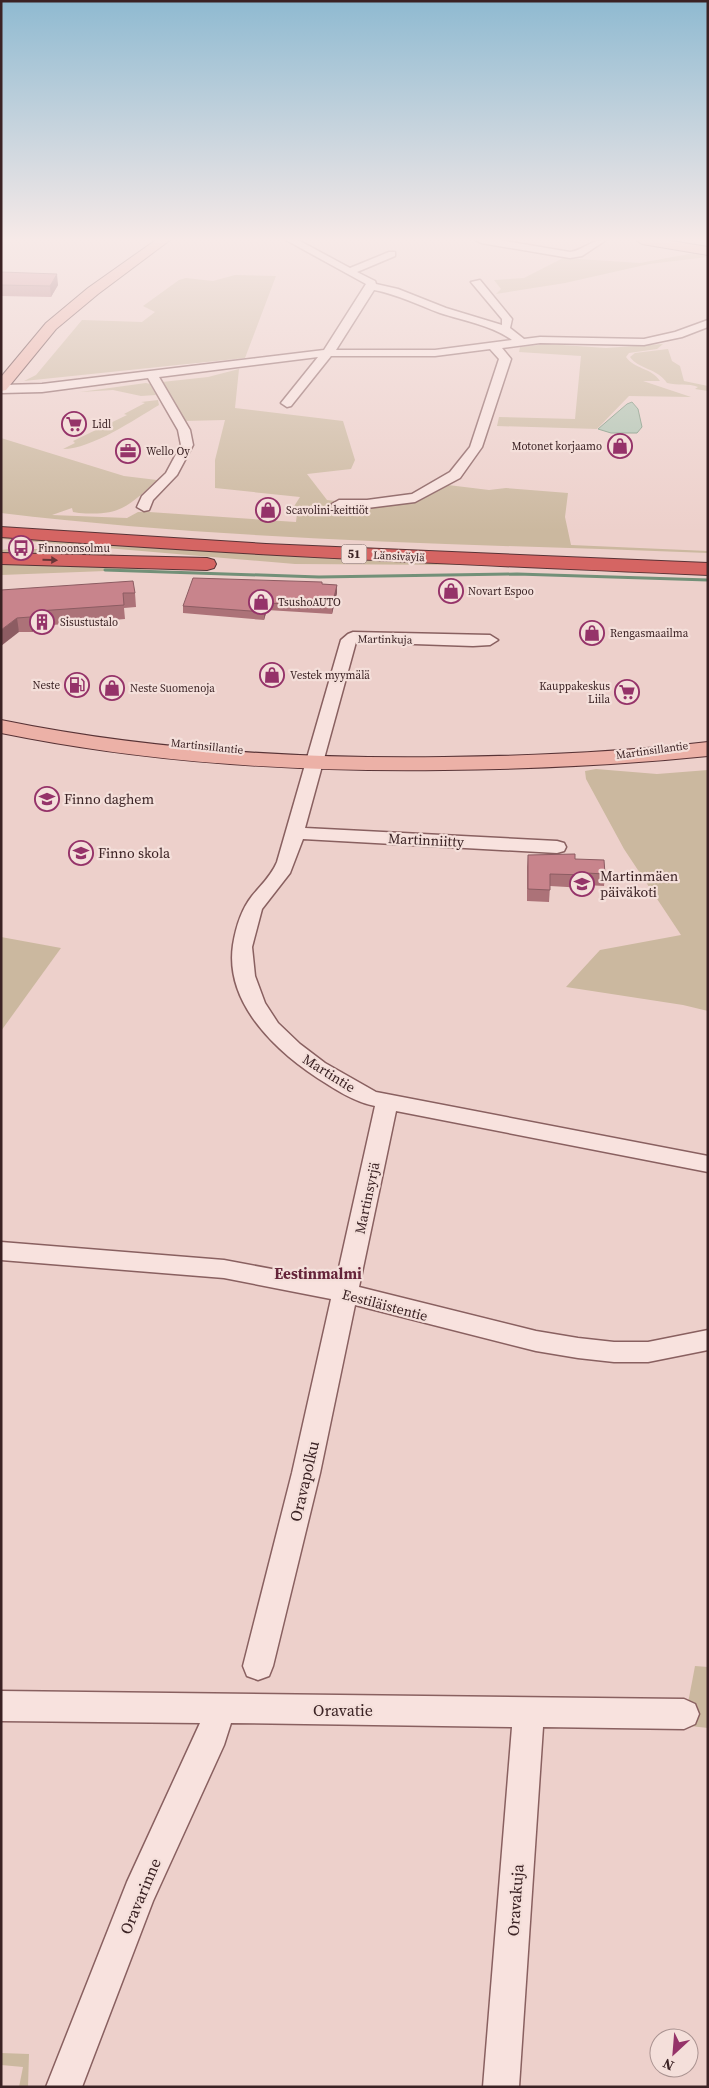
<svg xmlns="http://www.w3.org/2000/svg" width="709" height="2088" viewBox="0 0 709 2088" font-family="'Source Serif 4',serif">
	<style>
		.green { fill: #cbb89f }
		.water { fill: #abc2af; stroke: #729078 }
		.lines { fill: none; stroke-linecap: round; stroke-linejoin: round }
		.stream { stroke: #729078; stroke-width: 3 }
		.minor-casing { stroke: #896060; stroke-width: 3 }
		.major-casing { stroke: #583336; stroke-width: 2 }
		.highway-casing { stroke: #583336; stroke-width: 2 }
		.minor { fill: #f8e2de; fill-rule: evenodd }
		.major { fill: #ecb1a7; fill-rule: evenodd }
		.highway { fill: #d56563; fill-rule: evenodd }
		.wall { fill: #ac7278 }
		.shaded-wall { fill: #8c5c62 }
		.building { fill: #c8848c; stroke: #8c5c62 }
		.oneway { fill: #693637 }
		.labels { text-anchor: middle; stroke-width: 4.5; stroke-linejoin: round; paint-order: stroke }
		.far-poi-label { font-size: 11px; fill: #3b2224; stroke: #f4dfda; text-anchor: start }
		.far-street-label { font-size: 11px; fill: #3b2224; stroke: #f4dfda }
		.shield { fill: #f4dfda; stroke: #725b5b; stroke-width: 1 }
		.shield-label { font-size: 12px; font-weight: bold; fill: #3b2224 }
		.poi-label { font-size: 14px; fill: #3b2224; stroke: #f4dfda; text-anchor: start }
		.street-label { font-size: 14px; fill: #3b2224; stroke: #f4dfda }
		.neighbourhood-label { font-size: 15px; font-weight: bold; fill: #65243a; stroke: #f4dfda }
		.near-street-label { font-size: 16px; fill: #3b2224; stroke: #f4dfda }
	</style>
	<rect width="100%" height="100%" fill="#edd0cb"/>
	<g class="green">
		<polygon points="694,253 708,257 649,264 565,283 496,294 501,289 494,280 524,278 563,258 640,263"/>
		<polygon points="235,275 276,276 245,358 24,381 36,375 82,320 142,322 155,312 143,306 179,280 186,278 213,281"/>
		<path d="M547,344L606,348L663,344L657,349L629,353L626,357C634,369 652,368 660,381H643L691,397L629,396L597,429L497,426L499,417L575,419L581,356L519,352L520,347Z"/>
		<path d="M668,349L672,361L680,366L684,381L708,386V391L695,389L698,387C688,383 678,386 667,383C657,368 638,369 630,357L635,353Z"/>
		<path d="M239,369L235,408L343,421L355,460L351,469L307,474L327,500L369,505L415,500L448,485L489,490L506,488L568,493L565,517L571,545L708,551V553C472,544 235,541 1,513V438L124,476L157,480C128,507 120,516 79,513L73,512L72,508L52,515L127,518L138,512H149L296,522L297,514L291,511L300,497L215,488V460L225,420L184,421L162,382L208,377Z"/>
		<polygon points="146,383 150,384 156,395 141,396 113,390 80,392"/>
		<path d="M158,400L159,405C135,419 92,449 63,449L75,443L73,441L127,415L124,414L145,403L141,402Z"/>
		<polygon points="1,536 461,564 465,565 295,564 1,539"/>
		<polygon points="9,549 54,549 148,558 1,555 1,550"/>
		<polygon points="1,561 159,566 158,569 1,575"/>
		<polygon points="596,769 657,774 708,770 708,1011 683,1005 566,987 600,950 681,935 624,849 586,779 585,771"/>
		<polygon points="1,937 61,948 1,1031"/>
		<polygon points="695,1666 708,1667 708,1728 690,1726 688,1703"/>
		<polygon points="1,2053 29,2054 28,2087 19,2087 23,2067 1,2065"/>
	</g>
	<polygon class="water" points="632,402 638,409 642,427 637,433 611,433 598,429 627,404"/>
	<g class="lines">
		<polyline class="stream" points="105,570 319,577 517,574 708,580"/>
		<defs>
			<g id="minor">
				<path d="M286,240H298L350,268L389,252H395V256L357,272L375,281L376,284L398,289L446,308L502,325V319L471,282L480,280L512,319L510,328L524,339L540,337L644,339L675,332L708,320V327L682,337L644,345L540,343L502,348L511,359L482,447L460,478L415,502L367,508H339L332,504L339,500H367L412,494L450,472L470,447L499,359L490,349L435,356H331L291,406L287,407L281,403L318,357L159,377L190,430L193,445L177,475L153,500L149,510L144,511L137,507L142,496L166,473L181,445L178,430L148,378L42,392L1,393V385L42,384L324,350L366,284ZM374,290C397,294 418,305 440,313C464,321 491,325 512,340L435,350H336Z"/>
				<path d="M476,240H499L570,252C584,250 590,240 606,240L582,256L570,258L481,243Z"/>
				<path d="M353,632L490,635L498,640L490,645L473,646L356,642L305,828L557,841L564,843L566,847L564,851L557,853L303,839L290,873L262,909L252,947L255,976L265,1003L278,1023L300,1044L325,1063L376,1092L708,1156V1172L396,1111L359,1287L536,1331L578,1338L614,1342H648L708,1330V1350L648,1362H614L578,1358L536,1351L355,1305L320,1473L273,1666L269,1676L258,1680L247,1676L243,1666L292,1473L331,1299L224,1278L1,1260V1242L224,1260L336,1281L375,1106C358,1103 341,1093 327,1084C281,1056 224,1006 233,945C236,927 241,910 252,896C261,885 271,876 277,862L341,640L348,634Z"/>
				<polygon points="1,1691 684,1699 695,1704 699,1714 695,1724 684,1729 543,1727 519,2087 483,2087 512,1727 231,1723 224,1745 153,1901 82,2087 46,2087 127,1882 200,1723 1,1721"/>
			</g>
			<g id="major">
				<polygon points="156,240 170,240 98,294 56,329 6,390 1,391 1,377 46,323 88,288"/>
				<polygon points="636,240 665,240 708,247 708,255 642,244"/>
				<path d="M1,720C148,750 294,759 444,757C532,756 620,752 708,742V756C620,765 532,769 444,770C294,772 148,763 1,733Z"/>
			</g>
			<g id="highway">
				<path d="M1,527L266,544L708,563V575C472,565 236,555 1,537Z"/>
				<polygon points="1,553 207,558 214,560 216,564 214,568 207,570 1,564"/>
			</g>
		</defs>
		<use href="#minor" class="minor-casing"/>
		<use href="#major" class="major-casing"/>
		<use href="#highway" class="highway-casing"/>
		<use href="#minor" class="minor"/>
		<use href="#major" class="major"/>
		<use href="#highway" class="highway"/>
	</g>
	<g class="wall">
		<polygon points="1,272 58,285 51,297 1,296"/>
		<polygon points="322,584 337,585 337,593 332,614 267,610 264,620 183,613 183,606"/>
		<polygon points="1,590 135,593 136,607 124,608 125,619 40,626 32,632 19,632"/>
		<polygon points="528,855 575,859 605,874 604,886 585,885 584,888 550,886 549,902 527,901 527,867"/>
	</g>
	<g class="shaded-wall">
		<polygon points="57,274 58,285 51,297 50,286"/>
		<polygon points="337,585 337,593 332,614 332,606"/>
		<polygon points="267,603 267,610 264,620 264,612"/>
		<polygon points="38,611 40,626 32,632 30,617"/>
		<polygon points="17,618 19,632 1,646 1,630"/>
	</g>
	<g class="building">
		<polygon points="1,272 57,274 50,286 1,285"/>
		<polygon points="193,578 322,582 322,584 337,585 332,606 267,603 264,612 183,606"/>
		<polygon points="133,581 135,593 123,593 124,605 38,611 30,617 17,618 1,630 1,590"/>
		<polygon points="575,854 575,859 604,860 605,874 586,873 586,875 550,874 550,890 528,889 528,855"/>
	</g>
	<defs><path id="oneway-solid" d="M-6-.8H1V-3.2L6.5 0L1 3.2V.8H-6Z" transform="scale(1.25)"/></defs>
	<use class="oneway" href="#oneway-solid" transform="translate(50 560) rotate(1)"/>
	<linearGradient id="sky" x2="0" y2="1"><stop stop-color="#8fbad1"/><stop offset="0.45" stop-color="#f7eae8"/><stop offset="1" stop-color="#f7eae8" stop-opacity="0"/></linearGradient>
	<rect width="709" height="532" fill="url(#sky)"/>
	<defs>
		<symbol id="supermarket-ring" viewBox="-11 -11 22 22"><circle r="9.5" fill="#f4dfda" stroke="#953369" stroke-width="1.5"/><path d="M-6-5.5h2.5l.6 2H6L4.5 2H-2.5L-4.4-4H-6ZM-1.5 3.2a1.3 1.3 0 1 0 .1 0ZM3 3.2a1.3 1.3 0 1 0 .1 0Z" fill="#953369"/></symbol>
		<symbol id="shop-ring" viewBox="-11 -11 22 22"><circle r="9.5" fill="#f4dfda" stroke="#953369" stroke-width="1.5"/><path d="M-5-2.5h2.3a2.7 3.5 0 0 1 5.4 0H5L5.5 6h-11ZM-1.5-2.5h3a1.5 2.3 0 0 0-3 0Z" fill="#953369"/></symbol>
		<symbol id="office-ring" viewBox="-11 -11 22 22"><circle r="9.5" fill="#f4dfda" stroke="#953369" stroke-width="1.5"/><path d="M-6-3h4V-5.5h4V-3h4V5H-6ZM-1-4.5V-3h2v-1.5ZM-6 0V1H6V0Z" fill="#953369"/></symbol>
		<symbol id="bus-ring" viewBox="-11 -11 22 22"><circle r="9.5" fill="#f4dfda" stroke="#953369" stroke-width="1.5"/><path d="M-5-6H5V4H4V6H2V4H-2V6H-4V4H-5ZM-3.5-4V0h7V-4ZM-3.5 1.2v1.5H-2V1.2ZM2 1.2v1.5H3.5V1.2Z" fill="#953369"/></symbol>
		<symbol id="building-ring" viewBox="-11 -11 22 22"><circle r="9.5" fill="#f4dfda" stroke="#953369" stroke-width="1.5"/><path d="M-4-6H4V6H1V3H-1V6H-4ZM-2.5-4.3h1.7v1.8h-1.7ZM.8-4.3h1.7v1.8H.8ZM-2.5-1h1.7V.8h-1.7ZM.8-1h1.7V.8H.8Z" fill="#953369"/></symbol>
		<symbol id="fuel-ring" viewBox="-11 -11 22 22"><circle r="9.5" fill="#f4dfda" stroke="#953369" stroke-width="1.5"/><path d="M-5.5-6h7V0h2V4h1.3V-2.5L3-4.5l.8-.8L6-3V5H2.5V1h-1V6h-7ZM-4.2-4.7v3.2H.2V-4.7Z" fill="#953369"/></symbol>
		<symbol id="school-ring" viewBox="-11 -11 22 22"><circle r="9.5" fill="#f4dfda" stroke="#953369" stroke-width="1.5"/><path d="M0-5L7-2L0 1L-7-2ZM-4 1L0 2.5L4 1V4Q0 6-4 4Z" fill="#953369"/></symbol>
	</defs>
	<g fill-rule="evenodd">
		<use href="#supermarket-ring" x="60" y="410" width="28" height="28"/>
		<use href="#shop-ring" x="606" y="432" width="28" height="28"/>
		<use href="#office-ring" x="114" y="437" width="28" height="28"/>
		<use href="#shop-ring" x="254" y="496" width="28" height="28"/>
		<use href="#bus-ring" x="7" y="534" width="28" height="28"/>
		<use href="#shop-ring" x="437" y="577" width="28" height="28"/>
		<use href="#shop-ring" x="247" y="588" width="28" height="28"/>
		<use href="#building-ring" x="28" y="608" width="28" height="28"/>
		<use href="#shop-ring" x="578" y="619" width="28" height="28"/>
		<use href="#shop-ring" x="258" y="661" width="28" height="28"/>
		<use href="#fuel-ring" x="63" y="671" width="28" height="28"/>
		<use href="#shop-ring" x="98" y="674" width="28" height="28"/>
		<use href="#supermarket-ring" x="613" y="678" width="28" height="28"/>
		<use href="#school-ring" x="33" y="785" width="28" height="28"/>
		<use href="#school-ring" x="67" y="839" width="28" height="28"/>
		<use href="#school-ring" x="568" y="870" width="28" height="28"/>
	</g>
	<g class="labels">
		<g class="far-poi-label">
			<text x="92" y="428">Lidl</text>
			<text x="602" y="450" text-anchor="end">Motonet korjaamo</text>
			<text x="146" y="455">Wello Oy</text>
			<text x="286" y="514">Scavolini-keittiöt</text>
			<text x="38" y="552">Finnoonsolmu</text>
			<text x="468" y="595">Novart Espoo</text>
			<text x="278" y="606">TsushoAUTO</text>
			<text x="60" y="626">Sisustustalo</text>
			<text x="610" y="637">Rengasmaailma</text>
			<text x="290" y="679">Vestek myymälä</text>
			<text x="60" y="689" text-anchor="end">Neste</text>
			<text x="610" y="690" text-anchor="end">Kauppakeskus<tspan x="610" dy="13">Liila</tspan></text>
			<text x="130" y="692">Neste Suomenoja</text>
		</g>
		<g class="far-street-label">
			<text transform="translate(399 556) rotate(3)" y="4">Länsiväylä</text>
			<text transform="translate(385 639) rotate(1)" y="4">Martinkuja</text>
			<text transform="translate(207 746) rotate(6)" y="4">Martinsillantie</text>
			<text transform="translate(652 750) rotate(-8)" y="4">Martinsillantie</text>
		</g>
		<rect class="shield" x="341.5" y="544.5" width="25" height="19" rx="4"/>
		<g class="shield-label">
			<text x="354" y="558">51</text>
		</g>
		<g class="poi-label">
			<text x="64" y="804">Finno daghem</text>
			<text x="98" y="858">Finno skola</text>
			<text x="600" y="881">Martinmäen<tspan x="600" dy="16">päiväkoti</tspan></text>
		</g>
		<g class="street-label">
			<text transform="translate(426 840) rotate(3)" y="5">Martinniitty</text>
			<text transform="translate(329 1073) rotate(32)" y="5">Martintie</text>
			<text transform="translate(367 1198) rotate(-78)" y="5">Martinsyrjä</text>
			<text transform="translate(385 1305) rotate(15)" y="5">Eestiläistentie</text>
		</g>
		<g class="neighbourhood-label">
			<text x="318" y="1279">Eestinmalmi</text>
		</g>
		<g class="near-street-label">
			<text transform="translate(304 1481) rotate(-77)" y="6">Oravapolku</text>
			<text x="343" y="1716">Oravatie</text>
			<text transform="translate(140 1896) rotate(-67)" y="6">Oravarinne</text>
			<text transform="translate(515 1900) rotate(-86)" y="6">Oravakuja</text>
		</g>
	</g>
	<rect width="709" height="2088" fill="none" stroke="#3b2224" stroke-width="5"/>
	<g transform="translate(674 2053) rotate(206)"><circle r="24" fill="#f4dfda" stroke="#aa9391"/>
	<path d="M0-4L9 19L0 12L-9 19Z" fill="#953369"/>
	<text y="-8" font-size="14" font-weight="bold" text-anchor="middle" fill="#3b2224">N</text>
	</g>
</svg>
